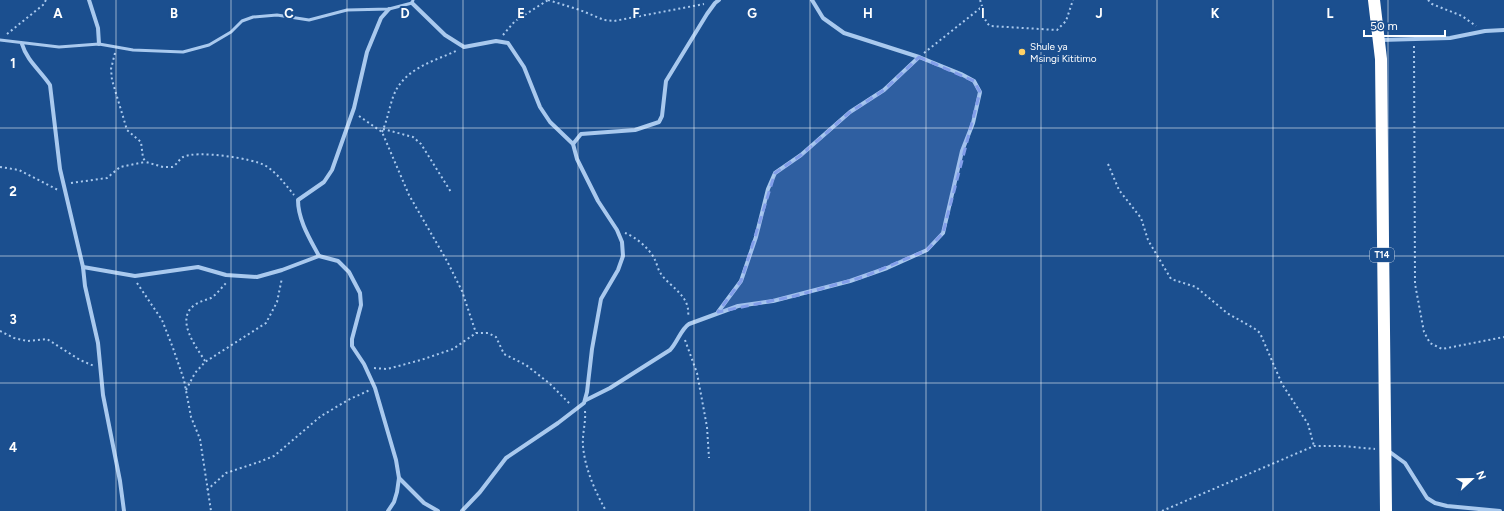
<svg xmlns="http://www.w3.org/2000/svg" width="1504" height="511" viewBox="0 0 1504 511" font-family="Figtree,sans-serif">
	<style>
		.lines { fill: none; stroke-linecap: round; stroke-linejoin: round }
		.path { stroke: #a9c9ee; stroke-width: 2; stroke-dasharray: 2 3; stroke-linecap: butt }
		.lane { stroke: #a9c9ee; stroke-width: 3 }
		.street { stroke: #a9c9ee; stroke-width: 4 }
		.highway { stroke: #fff; stroke-width: 12 }
		.marked { fill: #839eea; fill-opacity: 0.2; stroke: #839eea; stroke-width: 3; stroke-dasharray: 8 5; stroke-linejoin: round }
		.grid { fill: none; stroke: #fff; stroke-width: 1; stroke-opacity: 0.55 }
		.poi-dot { fill: #ffd166; stroke: #1b4f8f; stroke-width: 1.5 }
		.labels { text-anchor: middle; stroke-width: 4; stroke-linejoin: round; paint-order: stroke }
		.shield { fill: #1b4f8f; stroke: #bbcadd; stroke-width: 1 }
		.shield-label { font-size: 9px; font-weight: bold; fill: #fff }
		.poi-label { font-size: 10px; fill: #fff; stroke: #1b4f8f; text-anchor: start }
		.grid-label { font-size: 13px; text-anchor: middle; font-weight: bold; fill: #fff; stroke: #1b4f8f; stroke-width: 4; stroke-linejoin: round; paint-order: stroke }
	</style>
	<rect width="100%" height="100%" fill="#1b4f8f"/>
	<g class="lines">
		<g class="path">
			<polyline points="548,0 580,10 604,20 614,21 704,4"/>
			<path d="M980,0C984,9 982,19 990,26L1057,30L1066,21L1073,0"/>
			<polyline points="1428,0 1432,4 1462,16 1476,26"/>
			<polyline points="7,34 43,5 46,0"/>
			<polyline points="503,35 515,21 548,0"/>
			<polyline points="1414,46 1415,284 1424,332 1430,343 1442,349 1504,337"/>
			<path d="M115,53L111,69L112,80L127,130L141,142L143,158L146,162L163,167H172C177,165 179,159 183,157C196,150 253,158 266,166C278,174 285,184 294,195"/>
			<polyline points="924,53 983,6"/>
			<polyline points="359,116 382,132 409,195 447,261 462,291 476,333"/>
			<polyline points="383,129 413,137 421,144 451,192"/>
			<path d="M382,132C387,121 389,109 393,97C403,69 432,62 456,51"/>
			<polyline points="1108,164 1119,190 1141,218 1148,240 1171,279 1196,287 1227,313 1255,329 1260,333 1282,384 1308,424 1314,446"/>
			<polyline points="0,167 19,170 58,190"/>
			<polyline points="71,183 107,178 120,167 145,162"/>
			<path d="M625,233C636,237 650,249 655,260C657,264 658,270 661,274C671,288 691,296 688,317"/>
			<polyline points="137,283 162,320 173,348 184,380 191,417 200,439 211,511"/>
			<polyline points="0,331 14,338 27,341 47,339 80,360 94,366"/>
			<polyline points="685,340 697,373 707,427 709,458"/>
			<path d="M205,361C195,345 174,318 196,304C201,301 206,300 211,298C217,294 222,287 227,282"/>
			<polyline points="374,368 387,369 421,360 453,349 476,333 488,333 496,337 504,354 526,365 549,383 571,405"/>
			<polyline points="186,390 195,373 205,362 266,323 277,302 282,278"/>
			<path d="M585,411C586,423 582,434 583,446C585,469 595,491 606,511"/>
			<polyline points="207,490 226,473 259,462 274,456 321,416 350,399 370,390"/>
			<polyline points="1162,511 1314,446 1342,446 1375,449"/>
		</g>
		<polyline class="lane" points="0,40 59,47 99,44 133,50 183,52 209,45 231,32 242,21 253,17 277,15 309,20 347,10 389,9 412,3 413,0"/>
		<g class="street">
			<polyline points="89,0 98,28 99,44"/>
			<polyline points="412,3 445,35 464,47 496,41 508,43 524,67 540,107 550,122 573,144 577,159 598,201 617,230 622,242 623,256 618,270 601,299 592,349 587,392 584,403 558,423 506,458 480,492 462,511"/>
			<polyline points="1381,40 1450,38 1485,31 1504,30"/>
			<path d="M22,44C27,61 40,70 50,85L60,169L83,267L85,286L98,343L103,395L120,481L124,511"/>
			<polyline points="573,144 581,134 635,130 659,122 662,116 666,81 707,14 715,3 719,0"/>
			<path d="M319,256C310,239 298,220 298,200L324,182L332,170L354,108L367,52L381,18L389,9"/>
			<polyline points="83,267 135,276 198,267 226,275 257,277 282,270 319,256 338,261 349,272 360,293 361,305 352,339 352,346 364,364 375,388 396,460 399,478 397,492 394,502 388,511"/>
			<polyline points="718,312 741,281 756,237 768,189 775,173 801,155 850,112 884,90 919,57"/>
			<path d="M586,400L610,388L670,350C677,343 681,329 689,324L738,306L773,301L850,281L887,268L927,250L943,233L962,151L973,123L980,92L974,81L961,74L919,57L844,33L823,18L812,0"/>
			<polyline points="1387,450 1405,463 1427,498 1435,503 1447,506 1500,511"/>
			<polyline points="399,478 424,503 438,511"/>
		</g>
		<polyline class="highway" points="1374,0 1381,59 1386,511"/>
	</g>
	<path class="marked" d="M919,57L974,81L980,92L943,233L927,250L863,277L795,296L718,312L741,281L775,173L801,155L850,112L884,90Z"/>
	<path class="grid" d="M116,0V511M231,0V511M347,0V511M463,0V511M578,0V511M694,0V511M810,0V511M926,0V511M1041,0V511M1157,0V511M1273,0V511M1388,0V511M0,128H1504M0,256H1504M0,383H1504"/>
	<circle class="poi-dot" cx="1022" cy="52" r="4"/>
	<g class="labels">
		<rect class="shield" x="1370" y="248" width="24" height="14" rx="3"/>
		<g class="shield-label">
			<text x="1382" y="258">T14</text>
		</g>
		<g class="poi-label">
			<text x="1030" y="50">Shule ya<tspan x="1030" dy="12">Msingi Kititimo</tspan></text>
		</g>
	</g>
	<g class="grid-label">
		<text x="58" y="18">A</text>
		<text x="174" y="18">B</text>
		<text x="289" y="18">C</text>
		<text x="405" y="18">D</text>
		<text x="521" y="18">E</text>
		<text x="636" y="18">F</text>
		<text x="752" y="18">G</text>
		<text x="868" y="18">H</text>
		<text x="983" y="18">I</text>
		<text x="1099" y="18">J</text>
		<text x="1215" y="18">K</text>
		<text x="1330" y="18">L</text>
		<text x="13" y="68">1</text>
		<text x="13" y="196">2</text>
		<text x="13" y="324">3</text>
		<text x="13" y="452">4</text>
	</g>
	<g transform="translate(1472 479) rotate(68)" stroke="#1b4f8f" stroke-width="3" paint-order="stroke">
	<path d="M0-3L7 15L0 10L-7 15Z" fill="#ffffff"/>
	<text y="-6" font-size="11" font-weight="bold" text-anchor="middle" fill="#ffffff">N</text>
	</g>
	<path d="M1364 30v6h81v-6" fill="none" stroke="#ffffff" stroke-width="2"/>
	<text x="1370" y="30" font-size="12" fill="#ffffff" stroke="#1b4f8f" stroke-width="3" paint-order="stroke">50 m</text>
</svg>
